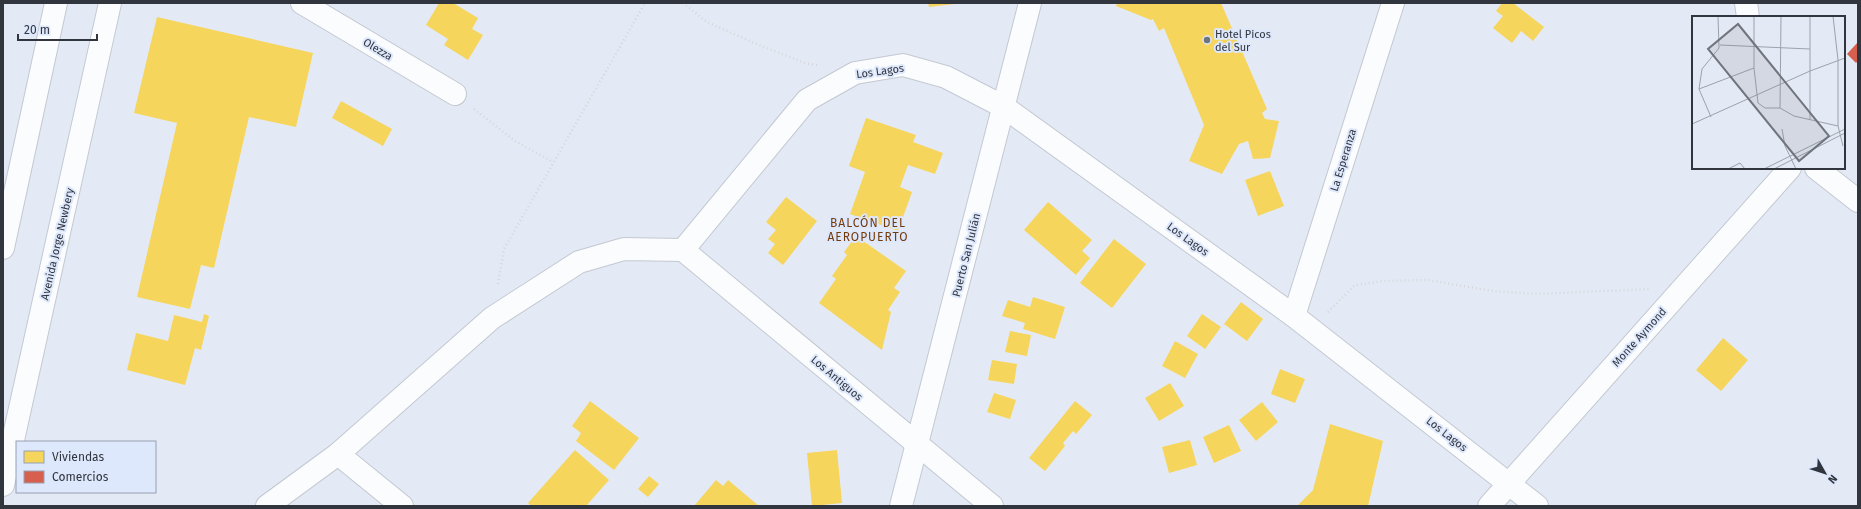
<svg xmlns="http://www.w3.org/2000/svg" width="1861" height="509" viewBox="0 0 1861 509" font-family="'Fira Sans',sans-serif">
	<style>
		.homes { fill: #f6d55c }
		.shops { fill: #d6604d }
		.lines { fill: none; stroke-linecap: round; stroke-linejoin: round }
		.minor-casing { stroke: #c3c8d1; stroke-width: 24 }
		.tertiary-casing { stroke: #c3c8d1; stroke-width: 24 }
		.path { stroke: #d5d6d9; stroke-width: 2.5; stroke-dasharray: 1 3; stroke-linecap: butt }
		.minor { stroke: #fbfcfe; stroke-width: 22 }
		.tertiary { stroke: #fbfcfe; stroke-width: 22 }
		.poi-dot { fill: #70747d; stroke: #dde8fc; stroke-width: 1.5 }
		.labels { text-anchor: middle; stroke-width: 4; stroke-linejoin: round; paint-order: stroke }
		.poi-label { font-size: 11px; fill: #31353d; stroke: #dde8fc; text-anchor: start }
		.street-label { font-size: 11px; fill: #31353d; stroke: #dde8fc }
		.neighbourhood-label { font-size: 12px; letter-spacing: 1px; fill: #753a0a; stroke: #dde8fc }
		.inset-road { fill: none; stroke: #9ca2ab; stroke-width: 1 }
		.view { fill: #70747d; fill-opacity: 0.15; stroke: #70747d; stroke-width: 2 }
		.inset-edge { fill: none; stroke: #31353d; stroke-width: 2 }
	</style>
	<rect width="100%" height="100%" fill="#e4eaf5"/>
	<g class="homes">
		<polygon points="439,3 453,3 478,18 472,29 483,35 468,60 444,45 448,39 426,25"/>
		<polygon points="928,3 955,3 955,4 929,7"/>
		<polygon points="1117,3 1221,3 1267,109 1262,113 1265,119 1279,121 1270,158 1253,159 1248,141 1239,144 1222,174 1189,161 1204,125 1164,28 1159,31 1153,19 1151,20 1116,6"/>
		<polygon points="1502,3 1513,3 1544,27 1533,41 1521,31 1512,43 1493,28 1503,16 1496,11"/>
		<polygon points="157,17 313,53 296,127 249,117 214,268 201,265 190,309 137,297 177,123 134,113"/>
		<polygon points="341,101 392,129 383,146 332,118"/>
		<polygon points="866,118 916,135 913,142 943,153 935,174 908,165 900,187 912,192 898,231 850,214 865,172 849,166"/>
		<polygon points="1270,171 1284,206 1258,216 1245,180"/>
		<polygon points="786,197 817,221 783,265 768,253 775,244 768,239 776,230 766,222"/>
		<polygon points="1048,202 1092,240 1082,251 1090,258 1076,275 1024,230"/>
		<polygon points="856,236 906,271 894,288 900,292 888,310 891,312 882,350 819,303 836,279 832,276 847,255 844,252"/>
		<polygon points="1114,239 1146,264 1112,308 1080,283"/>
		<polygon points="1033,297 1065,307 1055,339 1023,329 1025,323 1002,316 1008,300 1030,307"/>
		<polygon points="1241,302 1263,319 1247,341 1224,324"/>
		<polygon points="204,314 209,316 201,350 195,348 185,385 127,370 136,333 168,341 174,315 202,322"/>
		<polygon points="1202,314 1221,327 1205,349 1187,336"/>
		<polygon points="1010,331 1031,335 1027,356 1005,352"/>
		<polygon points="1723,338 1748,360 1721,391 1696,370"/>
		<polygon points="1175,341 1198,354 1185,378 1162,366"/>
		<polygon points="992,360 1017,364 1014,384 988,380"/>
		<polygon points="1280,369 1305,379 1295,403 1271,394"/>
		<polygon points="1170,383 1184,406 1159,421 1145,398"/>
		<polygon points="994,393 1016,400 1010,419 987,412"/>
		<polygon points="590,401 639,438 614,470 576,441 581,433 572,426"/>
		<polygon points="1075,401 1092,415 1076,434 1073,431 1063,443 1065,446 1045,471 1029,458"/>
		<polygon points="1262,402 1278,422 1256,441 1239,420"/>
		<polygon points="1330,424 1383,441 1368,506 1297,506 1313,490"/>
		<polygon points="1229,425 1241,451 1214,463 1203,437"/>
		<polygon points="1190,440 1197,465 1169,473 1162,447"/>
		<polygon points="575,450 609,480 586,506 531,506 528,503"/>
		<polygon points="837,450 842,503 812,506 807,453"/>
		<polygon points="649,476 659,484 648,497 638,489"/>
		<polygon points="716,480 723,486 728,480 759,506 694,506"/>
	</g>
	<polygon class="shops" points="1858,42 1858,61 1856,63 1847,54"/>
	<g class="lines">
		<defs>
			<g id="minor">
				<polyline points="302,3 455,94"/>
				<polyline points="1746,3 1748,17"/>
				<polyline points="1816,168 1858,201"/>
				<polyline points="683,250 992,506"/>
				<polyline points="1294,316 1393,3"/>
				<polyline points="338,454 402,506"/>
				<polyline points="267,506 338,454 492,318 579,262 624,249 683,250 807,100 855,73 903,65 946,77 1004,107 1294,316 1537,506"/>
				<polyline points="901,506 1030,3"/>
				<polyline points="1489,506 1790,168"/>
			</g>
			<g id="tertiary">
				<polyline points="3,248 56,3"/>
				<polyline points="3,485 110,3"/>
			</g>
		</defs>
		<use href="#minor" class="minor-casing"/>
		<use href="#tertiary" class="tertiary-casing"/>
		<g class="path">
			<polyline points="683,3 707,22 754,43 805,63 817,65"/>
			<polyline points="474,109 515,141 553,162"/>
			<polyline points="498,284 504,249 645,3"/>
			<polyline points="1328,312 1355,285 1384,281 1427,280 1493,291 1535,294 1649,289"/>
		</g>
		<use href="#minor" class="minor"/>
		<use href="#tertiary" class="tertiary"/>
	</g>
	<circle class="poi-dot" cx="1207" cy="40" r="4"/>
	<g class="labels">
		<g class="poi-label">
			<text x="1215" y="38">Hotel Picos<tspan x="1215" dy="13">del Sur</tspan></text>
		</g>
		<g class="street-label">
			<text transform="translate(378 49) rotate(31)" y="4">Olezza</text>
			<text transform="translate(880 71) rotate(-8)" y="4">Los Lagos</text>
			<text transform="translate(1343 160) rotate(-73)" y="4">La Esperanza</text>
			<text transform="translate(1188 239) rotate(36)" y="4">Los Lagos</text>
			<text transform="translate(57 244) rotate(-77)" y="4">Avenida Jorge Newbery</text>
			<text transform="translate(966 255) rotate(-76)" y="4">Puerto San Julián</text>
			<text transform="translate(1639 337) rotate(-48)" y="4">Monte Aymond</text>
			<text transform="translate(837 378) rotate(40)" y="4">Los Antiguos</text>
			<text transform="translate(1447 434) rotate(38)" y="4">Los Lagos</text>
		</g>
		<g class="neighbourhood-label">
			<text x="868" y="227">BALCÓN DEL<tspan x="868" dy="14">AEROPUERTO</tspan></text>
		</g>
	</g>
	<g transform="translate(1692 16)">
		<rect width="153" height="153" fill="#e4eaf5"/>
		<path class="inset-road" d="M19,0H32M62,0V52L66,87L73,92H88L102,100L146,110M141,0L146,44V110L151,130M28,29L118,33M7,73L62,52M88,92L89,0M19,101L7,73L10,53L27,32L26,0M118,103V0M0,108L118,55L153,42M90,113L93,130L104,153M36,153L48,147L53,153M72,153L153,113M82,153L153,117"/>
		<path class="view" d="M46,8L137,120L107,145L16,33Z"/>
		<rect width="153" height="153" class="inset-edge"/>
	</g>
	<rect width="1861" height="509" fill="none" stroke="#31353d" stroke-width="8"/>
	<rect x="16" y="441" width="140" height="52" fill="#dde8fc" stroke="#98a0b0"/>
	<rect x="24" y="451" width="20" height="12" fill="#f6d55c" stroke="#98a0b0"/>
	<text x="52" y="461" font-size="12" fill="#31353d">Viviendas</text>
	<rect x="24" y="471" width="20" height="12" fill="#d6604d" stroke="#98a0b0"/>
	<text x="52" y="481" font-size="12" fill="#31353d">Comercios</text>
	<g transform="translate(1825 473) rotate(129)" stroke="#dde8fc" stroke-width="3" paint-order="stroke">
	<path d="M0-3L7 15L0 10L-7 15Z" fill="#31353d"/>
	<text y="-6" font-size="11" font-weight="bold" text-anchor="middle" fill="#31353d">N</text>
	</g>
	<path d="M18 34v6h79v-6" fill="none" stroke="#31353d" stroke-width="2"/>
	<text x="24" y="34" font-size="12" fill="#31353d" stroke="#dde8fc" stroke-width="3" paint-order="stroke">20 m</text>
</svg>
